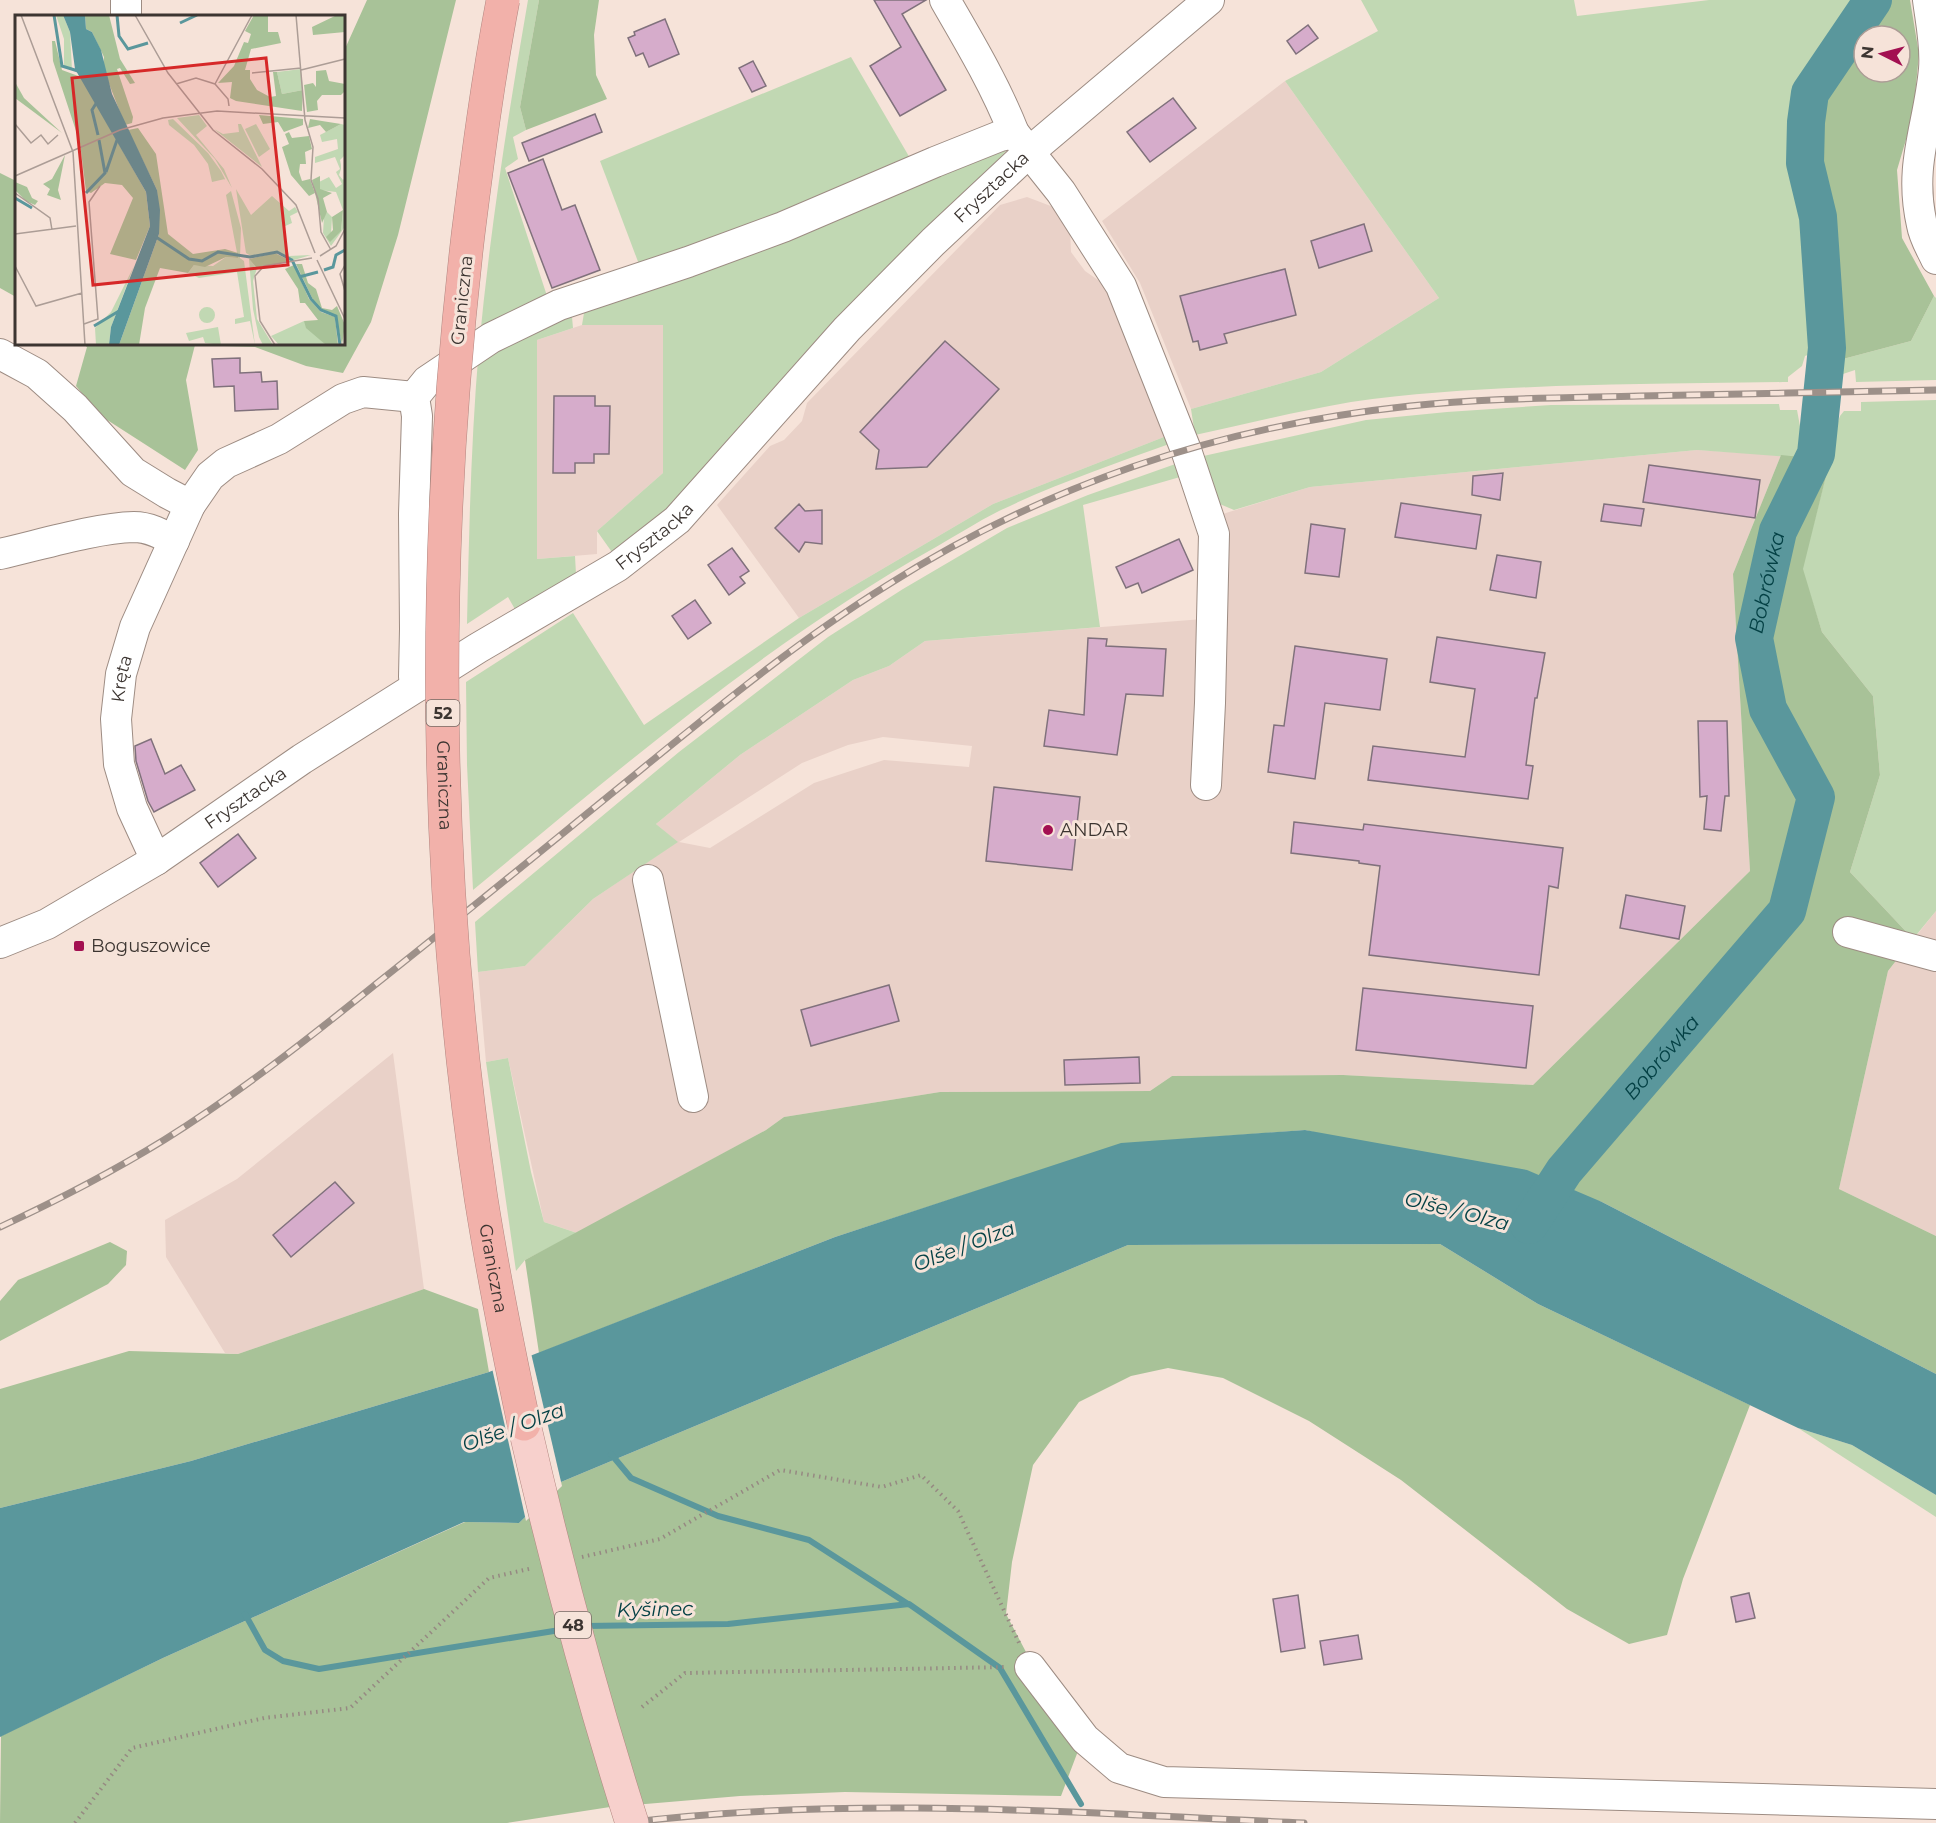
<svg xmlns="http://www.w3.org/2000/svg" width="1936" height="1823" viewBox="0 0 1936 1823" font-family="Montserrat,sans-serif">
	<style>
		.industrial { fill: #e9d1c8; fill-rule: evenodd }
		.green { fill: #c1d8b3 }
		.forest { fill: #a8c298; fill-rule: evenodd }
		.water { fill: #5a979c }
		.pier { fill: #f6e3d9 }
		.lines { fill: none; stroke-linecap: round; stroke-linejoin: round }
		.stream { stroke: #5a979c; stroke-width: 6 }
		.river { stroke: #5a979c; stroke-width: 38 }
		.building { fill: #d6accb; stroke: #80717c; stroke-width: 1.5 }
		.minor-casing { stroke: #9d8c83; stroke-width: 32 }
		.path { stroke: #968982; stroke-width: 4; stroke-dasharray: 1.5 4.5; stroke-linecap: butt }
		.minor { stroke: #fff; stroke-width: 30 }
		.rail-casing { stroke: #9d9089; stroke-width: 7 }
		.rail { stroke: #f6e3d9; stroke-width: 4.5; stroke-dasharray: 14; stroke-linecap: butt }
		.major-bridge-casing { stroke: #b28680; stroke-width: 34; stroke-linecap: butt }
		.highway-bridge-casing { stroke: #b28680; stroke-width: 34; stroke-linecap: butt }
		.major-bridge { stroke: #f7d0cc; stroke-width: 33 }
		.highway-bridge { stroke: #f2b1aa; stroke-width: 33 }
		.poi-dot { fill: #a31051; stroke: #f6e3d9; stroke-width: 2 }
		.labels { text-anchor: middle; stroke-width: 6; stroke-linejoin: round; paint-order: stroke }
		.shield { fill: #f6e3d9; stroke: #746963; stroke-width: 1.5 }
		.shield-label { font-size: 16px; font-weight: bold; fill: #3c3531 }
		.street-label { font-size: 18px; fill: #3c3531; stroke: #f6e3d9 }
		.poi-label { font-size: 18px; fill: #3c3531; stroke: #f6e3d9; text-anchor: start }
		.water-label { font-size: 20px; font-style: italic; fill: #044145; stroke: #f6e3d9 }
		.inset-river { fill: none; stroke: #5a979c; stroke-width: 3 }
		.inset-road { fill: none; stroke: #ac9d96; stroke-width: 1.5 }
		.view { fill: #d62828; fill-opacity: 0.15; stroke: #d62828; stroke-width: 3 }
		.inset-edge { fill: none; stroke: #3c3531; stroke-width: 3 }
	</style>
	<rect width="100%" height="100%" fill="#f6e3d9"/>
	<g class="industrial">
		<polygon points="1285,81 1439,298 1321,372 1191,409 1140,283 1102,221"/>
		<polygon points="1027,197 1056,208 1070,227 1071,252 1085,271 1111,289 1169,435 993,504 799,618 717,505 770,446 784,440 802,421 807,403 1000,205"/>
		<polygon points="582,325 663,325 663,473 597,531 597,554 537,559 537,340"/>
		<path d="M1697,450L1781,455L1733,574L1750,871L1533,1085L1343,1075L1172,1076L1150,1091L940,1092L784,1117L766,1130L577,1233L544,1222L508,1058L486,1062L478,972L525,966L593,899L677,842L656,824L740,755L853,680L889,666L925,641L1203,619L1200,521L1310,487ZM883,737L972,746L969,767L884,760L814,783L710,848L679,842L802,763L848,745Z"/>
		<polygon points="1936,911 1936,1236 1839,1189 1888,971"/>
		<polygon points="393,1053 424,1289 238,1354 225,1353 166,1257 165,1220 237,1179"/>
	</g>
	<g class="green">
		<path d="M528,0H539L520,107L526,130L513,137L518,159L505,168L548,299L568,312L572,317L573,328L537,340V559L575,556L576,574L516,611L508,597L467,624C469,532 471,439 479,347C490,231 508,115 528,0Z"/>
		<path d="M1361,0H1574L1577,16L1709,0H1860L1800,86L1792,137L1808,216L1819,337C1816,346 1815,353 1805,356L1802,366L1788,377V382C1711,383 1633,384 1556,386C1488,389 1418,392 1351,402C1298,411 1246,424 1195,435L1191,409L1321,372L1439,298L1285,81L1378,31Z"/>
		<polygon points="851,57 914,165 640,267 600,161"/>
		<polygon points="1001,142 1006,151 986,175 659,521 614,555 597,531 663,473 663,325 582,325 585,307"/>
		<polygon points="1934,296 1936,298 1936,380 1856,382 1855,370 1843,374 1843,359 1911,341"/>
		<polygon points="1936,400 1936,911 1913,939 1850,872 1880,775 1873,696 1822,632 1802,569 1830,460 1697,450 1310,487 1234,510 1215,502 1199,457 1366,420 1447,412 1551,405 1779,404 1780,410 1797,410 1802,437 1832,438 1840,416 1844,411 1861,411 1861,402"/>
		<path d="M1169,435L1172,443C1114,464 1055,484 999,511C977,522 957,535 936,547C768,641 621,768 473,890L467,765L466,682L573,613L644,725L799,618L993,504Z"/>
		<polygon points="1181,462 1180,477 1083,505 1100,627 925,641 889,666 853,680 740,755 656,824 678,842 593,899 525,966 478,972 475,922 679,752 828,637 903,589 1007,528 1088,495"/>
		<polygon points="508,1058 531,1172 544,1222 577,1233 525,1260 516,1271 486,1062"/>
		<polygon points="1798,1428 1852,1445 1936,1495 1936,1517"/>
	</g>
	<g class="forest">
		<polygon points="367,0 456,0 398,235 371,322 343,373 306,366 255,347 195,345 186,380 198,450 185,470 101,416 76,386 87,347 83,344 344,344 344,51"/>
		<polygon points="539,0 599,0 594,35 596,75 607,99 526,130 520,107"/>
		<path d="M1887,0H1910L1919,54L1913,116L1897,170L1902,238L1934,296L1911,341L1843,359V316L1827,209L1820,113L1846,60ZM1864,36H1900V72H1864Z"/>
		<polygon points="0,173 16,181 16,297 0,288"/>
		<polygon points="1781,455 1830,460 1803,569 1822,632 1873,696 1880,775 1850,872 1913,939 1888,971 1839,1189 1936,1236 1936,1374 1602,1202 1305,1130 1121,1144 835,1237 539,1353 525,1260 766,1130 784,1117 940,1092 1150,1091 1172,1076 1343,1075 1533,1085 1750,871 1733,574"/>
		<polygon points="110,1242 127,1251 126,1265 108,1284 0,1341 0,1301 18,1280"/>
		<polygon points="1440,1244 1538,1304 1750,1405 1683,1579 1667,1635 1629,1644 1567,1609 1401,1480 1309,1421 1223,1378 1168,1368 1131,1376 1079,1402 1033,1465 1012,1562 1006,1614 1078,1751 1061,1796 845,1792 740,1796 610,1807 507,1823 0,1823 1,1736 163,1658 465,1522 519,1523 561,1482 1128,1245"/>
		<polygon points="424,1289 478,1309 489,1372 191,1461 0,1508 0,1389 129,1351 238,1354"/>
	</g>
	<polygon class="water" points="1305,1130 1527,1170 1602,1202 1936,1374 1936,1495 1852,1445 1798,1428 1538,1304 1440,1244 1128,1245 561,1482 519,1523 464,1522 163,1658 0,1737 0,1508 191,1461 489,1372 835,1237 1121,1143"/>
	<polygon class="pier" points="531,1353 562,1486 526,1521 492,1368"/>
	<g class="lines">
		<g class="stream">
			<polyline points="611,1454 631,1478 718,1516 809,1540 908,1604"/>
			<polyline points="245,1614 265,1650 283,1661 319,1669 566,1629"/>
			<polyline points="585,1626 728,1624 909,1604 1000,1668 1081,1804"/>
		</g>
		<path class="river" id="s1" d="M1529,1225L1564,1171L1787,911L1816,797L1768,709L1754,638L1778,531L1816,454L1827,348L1818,217L1805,163L1806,122L1810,93L1873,0"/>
	</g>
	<g class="building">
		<polygon points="874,0 926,0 902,14 946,90 900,116 870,66 901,47"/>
		<polygon points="665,19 679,54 649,67 643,53 636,56 628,38 635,35 634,32"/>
		<polygon points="1308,25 1318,38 1296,54 1287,41"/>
		<polygon points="753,61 766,86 752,92 739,68"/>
		<polygon points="1173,98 1196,128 1150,162 1127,132"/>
		<polygon points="595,114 602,132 529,161 522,143"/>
		<polygon points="543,159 562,210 575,205 600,270 552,288 508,173"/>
		<polygon points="1364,224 1372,251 1319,268 1311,241"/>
		<polygon points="1285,269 1296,315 1224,334 1227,343 1200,350 1198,341 1193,342 1180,296"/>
		<polygon points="945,341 999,389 927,467 876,469 879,450 860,432"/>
		<polygon points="240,358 240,373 261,372 262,382 277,381 278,409 235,411 234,386 214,387 212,359"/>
		<polygon points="554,396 595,396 595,406 610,406 609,454 594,454 594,463 575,463 575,473 553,473"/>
		<polygon points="1649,465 1760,480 1755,518 1643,502"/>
		<polygon points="1503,473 1500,500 1472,495 1473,476"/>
		<polygon points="1401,503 1481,515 1476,549 1395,537"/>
		<polygon points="799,504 805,511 822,510 822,544 805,542 799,552 775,528"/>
		<polygon points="1604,504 1644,509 1641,526 1601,521"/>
		<polygon points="1311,524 1345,529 1339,577 1305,573"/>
		<polygon points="1179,539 1193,570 1142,593 1138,583 1126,588 1116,567"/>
		<polygon points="732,548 749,571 740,577 745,583 729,595 708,565"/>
		<polygon points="1497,555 1541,562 1536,598 1490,590"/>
		<polygon points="695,600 711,623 688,639 672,616"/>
		<polygon points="1437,637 1545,653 1537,698 1535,698 1526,765 1533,766 1528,799 1368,780 1373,746 1465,757 1475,689 1430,682"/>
		<polygon points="1088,638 1107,639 1106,646 1166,649 1163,696 1126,694 1117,755 1044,746 1049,710 1084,715"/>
		<polygon points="1295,646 1387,659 1380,710 1325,703 1315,779 1268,772 1274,725 1284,726"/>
		<polygon points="1698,721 1727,721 1729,796 1725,796 1721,831 1704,829 1707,796 1700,797"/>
		<polygon points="151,739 165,774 181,765 195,790 154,812 148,801 136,761 135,746"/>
		<polygon points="994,787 1080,797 1072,870 986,861"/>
		<polygon points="1294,822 1363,830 1364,824 1563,848 1558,888 1549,886 1539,975 1369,955 1380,866 1359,863 1359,861 1291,853"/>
		<polygon points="238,834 256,858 218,887 200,863"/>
		<polygon points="1626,895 1685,906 1679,939 1620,928"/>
		<polygon points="889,985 899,1021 811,1046 801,1010"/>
		<polygon points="1363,988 1533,1006 1526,1068 1356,1050"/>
		<polygon points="1139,1057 1140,1083 1065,1085 1064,1060"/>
		<polygon points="335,1182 354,1203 291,1257 273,1235"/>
		<polygon points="1749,1593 1755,1618 1736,1622 1731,1597"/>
		<polygon points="1298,1595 1305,1648 1281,1652 1273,1599"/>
		<polygon points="1358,1635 1362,1659 1324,1665 1320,1641"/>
	</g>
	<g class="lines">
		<defs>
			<g id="minor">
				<path d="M945,0C970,43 996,87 1014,133"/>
				<path d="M1928,0C1931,23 1936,46 1934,69C1929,126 1908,165 1922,225C1924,237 1931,248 1936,259"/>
				<polyline points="126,16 126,0"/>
				<polyline points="0,354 37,374 75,408 133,472 167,493 190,505"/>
				<path d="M0,554C40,545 95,528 134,527C149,527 162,534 174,541"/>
				<polyline points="418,686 414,677 415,629 414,514 417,416 414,397 427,381 491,338 559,305 688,262 783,227 935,162 1000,136 1014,133 1061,192 1121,286 1186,450 1214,534 1210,703 1206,785"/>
				<path id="s2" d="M156,860L132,808L119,764L116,719L121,674L135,627L190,505L210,476L226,463L279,439L343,399L363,392L414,397"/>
				<polyline points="648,880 693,1097"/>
				<polyline points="1848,932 1936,956"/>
				<path id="s3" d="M0,943L47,924L156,860L302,759L478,648L618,566L677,520L847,329L933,242L1028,153L1209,0"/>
				<polyline points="1030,1667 1085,1739 1119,1768 1164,1782 1936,1804"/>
			</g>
		</defs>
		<use href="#minor" class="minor-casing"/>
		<g class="path">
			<polyline points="582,1557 660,1539 780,1470 882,1487 921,1475 958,1511 1020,1645"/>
			<polyline points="642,1707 685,1673 1007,1667"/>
			<polyline points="75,1823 132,1748 264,1718 350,1708 489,1578 533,1568"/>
		</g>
		<use href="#minor" class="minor"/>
		<defs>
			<g id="rail">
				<path d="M0,1227C56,1201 112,1172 164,1140C239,1093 308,1039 376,984C462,916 547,846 632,777C714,710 796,642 886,586C963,537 1046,497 1132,467C1222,436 1316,416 1410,406C1486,398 1563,398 1640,396C1739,394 1837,392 1936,390"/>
				<path d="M625,1823C851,1795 1078,1813 1304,1823"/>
			</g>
		</defs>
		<use href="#rail" class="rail-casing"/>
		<use href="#rail" class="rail"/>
		<defs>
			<path id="major-bridge" d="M524,1424C555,1559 590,1691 632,1823"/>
			<g id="highway-bridge">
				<path id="s4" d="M503,0C488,78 478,156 468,235C431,554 433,880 481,1198C493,1274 508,1349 524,1424"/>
			</g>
		</defs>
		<use href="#major-bridge" class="major-bridge-casing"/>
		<use href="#highway-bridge" class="highway-bridge-casing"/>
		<use href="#major-bridge" class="major-bridge"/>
		<use href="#highway-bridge" class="highway-bridge"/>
	</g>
	<g class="poi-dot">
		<circle cx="1048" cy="830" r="6"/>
		<rect x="73" y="940" width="12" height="12" rx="3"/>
	</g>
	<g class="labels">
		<g class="shield">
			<rect x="426.5" y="700" width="33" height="26" rx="4.5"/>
			<rect x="555" y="1612" width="36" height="26" rx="4.5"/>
		</g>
		<g class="shield-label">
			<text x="443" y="719">52</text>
			<text x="573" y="1631">48</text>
		</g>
		<g class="street-label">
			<text dy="6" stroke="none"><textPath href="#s3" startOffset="1258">Frysztacka</textPath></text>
			<text transform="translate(462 300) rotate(-84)" y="6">Graniczna</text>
			<text dy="6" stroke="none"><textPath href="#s3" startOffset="772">Frysztacka</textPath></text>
			<text dy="6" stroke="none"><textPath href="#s2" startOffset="189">Kręta</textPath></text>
			<text dy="6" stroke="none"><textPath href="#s4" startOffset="789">Graniczna</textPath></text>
			<text dy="6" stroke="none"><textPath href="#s3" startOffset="286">Frysztacka</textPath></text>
			<text dy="6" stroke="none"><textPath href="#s4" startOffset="1275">Graniczna</textPath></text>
		</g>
		<g class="poi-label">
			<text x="1060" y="836">ANDAR</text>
			<text x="91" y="952">Boguszowice</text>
		</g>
		<g class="water-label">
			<text dy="7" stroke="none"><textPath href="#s1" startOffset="754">Bobrówka</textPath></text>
			<text dy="7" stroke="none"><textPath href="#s1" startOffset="214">Bobrówka</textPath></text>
			<text transform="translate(1457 1211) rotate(14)" y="7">Olše / Olza</text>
			<text transform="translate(964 1246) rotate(-21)" y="7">Olše / Olza</text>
			<text transform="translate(513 1427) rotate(-20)" y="7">Olše / Olza</text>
			<text transform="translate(655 1609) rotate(-1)" y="7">Kyšinec</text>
		</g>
	</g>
	<g transform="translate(15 15)">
		<rect width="330" height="330" fill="#f6e3d9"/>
		<path d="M41,0H48L55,17L57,55L49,50V24ZM286,54L288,75L267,79L262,57ZM184,100L192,111L181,120L209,154L217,173L200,144L162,103ZM158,104L193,138L206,156L215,174L210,164L197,167L193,149L179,130L154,110L153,105ZM223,109H226L247,152L199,114L208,119L224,117ZM241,109L255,134L244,142L230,114ZM326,109L330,110V140L325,145L326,150V154L324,160L328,165L330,163V179L329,203V213L316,231L308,218L309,202L312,197L317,202L316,219L326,216L328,195L321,177L305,175L302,168L314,162L321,173L327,169L321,157L325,154L320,142L300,148V142L323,134L322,124L307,127L305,120ZM221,174L236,200L257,181L274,196L280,192L283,197L275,201L277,208L268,212L274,241L296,240L279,245L262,236L236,241L231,238ZM216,176L226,213L225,243L229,246L240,330L235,306L220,309V304L229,302L222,257L184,263L173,258L179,250L198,251L211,242L223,243L211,180ZM234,244L242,253L238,266L242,304L258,330H248L244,322L238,294ZM119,251L96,312L94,330H81L80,313L96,297ZM184 300a8 8 0 1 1 16 0a8 8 0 1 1-16 0ZM289,306L311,330H264L256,321ZM203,312L206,330L190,328L188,322L174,326L171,318Z" fill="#c1d8b3"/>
		<path d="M70,0H94L105,44L120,68L115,69L105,53L102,54L118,102L117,108L110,110L88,53L89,42L77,17L71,14ZM239,0H253V17H263L266,28L236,34L230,55H235V64L242,75L255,82L261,81L258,57H262L267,79L288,75L287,96L221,86L215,83L217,67L203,68L219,51L229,27L233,28L236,19L230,16ZM322,0H330V17L298,20L297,12ZM37,26H40L47,55L66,62L131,177L135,211L121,245L95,239L118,183L107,170L90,168L76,178L71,176L65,128L38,46ZM311,55L314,66L330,69V76L326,80H307L302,86L303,95L292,97L289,70L298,68L301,72V56ZM0,67L9,83L47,118L0,83ZM244,100L288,104V110L269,117L263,107L248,109ZM295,104L307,106L326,109L311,117L305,110L293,113ZM123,113L141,139L153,219L178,239L210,234L223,238V243L211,242L190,252L179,250L173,258L145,253L130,293L124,330H104L144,219L142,175L113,115ZM274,117L277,123L294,121L297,134L290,137L291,149H285L284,157L287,166L295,164L300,178L294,181L276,160L267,132L274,129L270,119ZM50,140L43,175L46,185L32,180L35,174L28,169L37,164ZM305,161V174L317,178L308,183L312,197L307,208L297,165ZM0,167L12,172L17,183L23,186L20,190L11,186L0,175ZM328,195L326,216L315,227L311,222L318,215L317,202ZM260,238L276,246L242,253L234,244ZM281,249H287L293,268L301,274L307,293L317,295L322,291L330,310L327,330L321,301L305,293L299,287ZM279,250L294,284L306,297L320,302L323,330H311L291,313L289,306L303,305L290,288H285L283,274L270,254Z" fill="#a8c298"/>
		<path d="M48,0H70L71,14L77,17L86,35L97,79L142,175L145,195L144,219L104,330H94L96,312L135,211L131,177L60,54L55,17Z" fill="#5a979c"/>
		<path class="inset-river" d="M39,0L47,51L63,56M102,0L104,21L113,34L133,28M165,8L182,0M82,87L77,95L83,120M91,157L102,125M71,178L90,158L84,125M0,183L17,193M138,220L174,244L187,246L203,237L235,242L262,237L277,245L296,284L306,295L321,301L325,330M309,255L318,252L321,240L330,235M284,262L303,257M79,311L104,296"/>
		<path class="inset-road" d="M6,0L58,137L70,330M120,0L153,58L198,115L247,154L281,190L300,238M281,0L290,105L298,132L296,165L303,184L306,217L316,235M286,55L330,44M237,58L286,53M161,69L181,63L200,69L213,84L214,91M200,69L237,0M0,109L16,128L26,120L33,129L43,120M105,115L148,103L202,96L330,103M0,161L105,115M0,178L35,203L37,215M0,219L61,211M305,241L321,231L330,214M302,245L330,304M330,250L325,259L330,276M0,251L21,291L67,278M69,309L83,304L74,187L85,171M260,330L245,306L240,261L249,251L297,243"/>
		<path class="view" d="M251,43L273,250L78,270L57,63Z"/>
		<rect width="330" height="330" class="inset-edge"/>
	</g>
	<g transform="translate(1882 54) rotate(276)"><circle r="28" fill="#f6e3d9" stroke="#ac9d96" stroke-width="1.5"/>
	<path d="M0-4.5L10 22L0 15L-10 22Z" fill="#a31051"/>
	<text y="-9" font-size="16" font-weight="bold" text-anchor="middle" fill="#3c3531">N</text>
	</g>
</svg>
